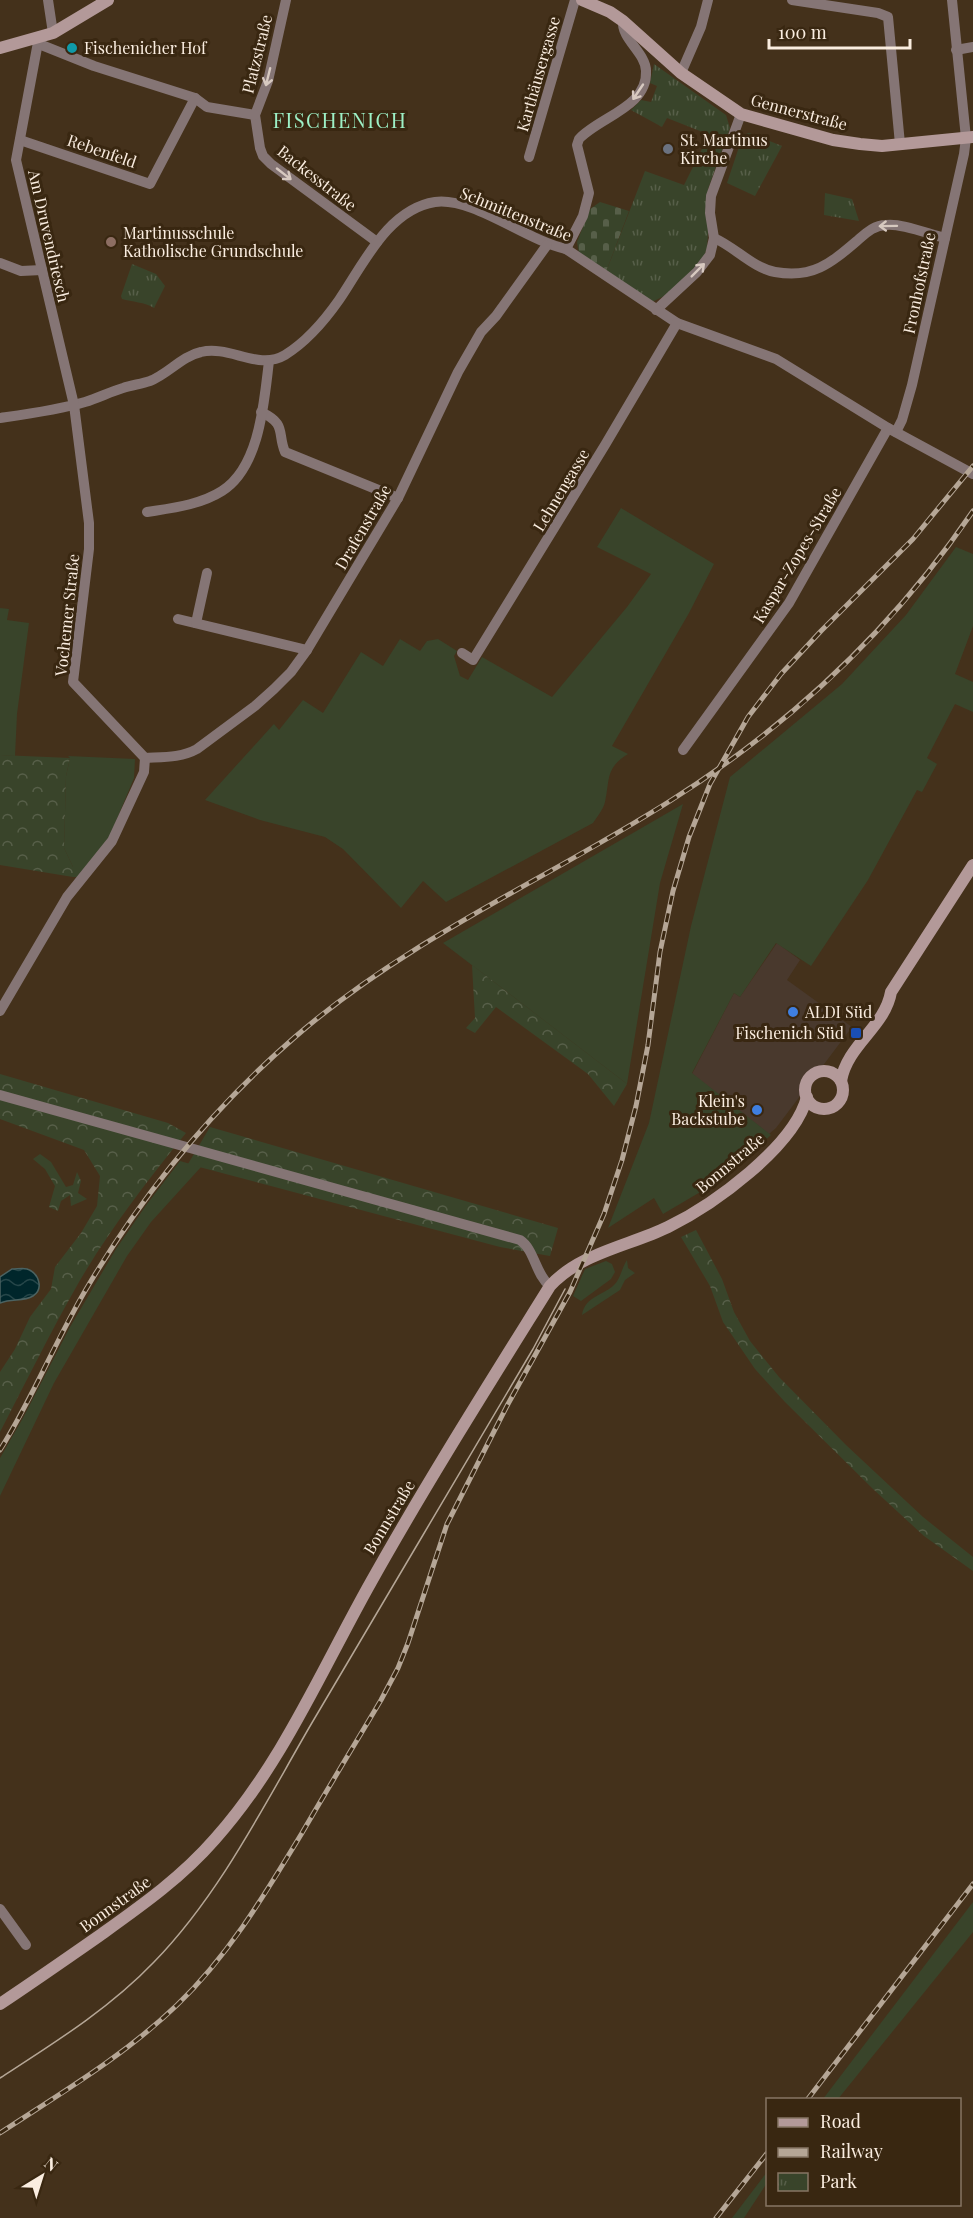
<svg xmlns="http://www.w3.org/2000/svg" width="973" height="2218" viewBox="0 0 973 2218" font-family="'Playfair Display',serif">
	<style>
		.commercial { fill: #49392d }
		.grass { fill: #39442a }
		.forest { fill: url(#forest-crowns) }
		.cemetery { fill: url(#cemetery-stones) }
		.park { fill: url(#park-tufts) }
		.water { fill: url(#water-waves); stroke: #4b6261; stroke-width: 1.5 }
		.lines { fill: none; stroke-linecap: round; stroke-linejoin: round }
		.street { stroke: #857575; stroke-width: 10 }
		.secondary { stroke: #b39999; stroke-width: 12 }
		.tram { stroke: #b5a696; stroke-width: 1.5 }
		.rail-casing { stroke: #b5a696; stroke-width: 5 }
		.rail { stroke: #392711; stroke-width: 3; stroke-dasharray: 9; stroke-linecap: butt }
		.oneway { stroke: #d7c9c0 }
		.culture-dot { fill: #0f9aa8; stroke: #392711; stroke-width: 2 }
		.worship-dot { fill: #6b7280; stroke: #392711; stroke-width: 2 }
		.education-dot { fill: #8d6e63; stroke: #392711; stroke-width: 2 }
		.shop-dot { fill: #3f7fe0; stroke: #392711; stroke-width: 2 }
		.transit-dot { fill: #1a4fb4; stroke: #392711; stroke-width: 2 }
		.labels { text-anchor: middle; stroke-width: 6; stroke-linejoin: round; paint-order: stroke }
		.poi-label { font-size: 16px; fill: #faede0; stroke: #392711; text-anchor: start }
		.street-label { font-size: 16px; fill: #faede0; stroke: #392711 }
		.quarter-label { font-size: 20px; letter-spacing: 1.5px; fill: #9df0c6; stroke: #392711 }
	</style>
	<defs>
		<pattern id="forest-crowns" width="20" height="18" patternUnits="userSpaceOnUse" patternTransform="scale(1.5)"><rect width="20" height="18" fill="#39442a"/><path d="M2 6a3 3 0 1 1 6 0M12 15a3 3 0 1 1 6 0" fill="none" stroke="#575f49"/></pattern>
		<pattern id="cemetery-stones" width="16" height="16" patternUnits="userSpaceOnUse" patternTransform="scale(1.5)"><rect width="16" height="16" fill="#39442a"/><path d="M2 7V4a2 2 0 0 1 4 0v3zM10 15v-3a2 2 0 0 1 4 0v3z" fill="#575f49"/></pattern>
		<pattern id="park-tufts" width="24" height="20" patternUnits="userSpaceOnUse" patternTransform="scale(1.5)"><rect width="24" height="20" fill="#39442a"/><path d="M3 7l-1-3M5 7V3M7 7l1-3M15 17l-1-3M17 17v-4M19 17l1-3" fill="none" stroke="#575f49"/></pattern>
		<pattern id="water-waves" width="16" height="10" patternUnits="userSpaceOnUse" patternTransform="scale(1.5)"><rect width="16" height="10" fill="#00262b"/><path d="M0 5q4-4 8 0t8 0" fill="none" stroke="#264649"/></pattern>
	</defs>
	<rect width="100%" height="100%" fill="#44311b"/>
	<polygon class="commercial" points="777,943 800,960 787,980 852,1027 776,1128 769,1134 692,1074 734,993 740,997"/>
	<g class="grass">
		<path d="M621,508L714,564L689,613L612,746L628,754C605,768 610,780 605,802C603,810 597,817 593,823L446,902L423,881L401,908L343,849L325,837L260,820L205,800L272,726L274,724L279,730L303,700L323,713L361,652L383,666L400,639L420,651L427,641L438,639L457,651L454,656L460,676L468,680L482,657L552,697L627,607L651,574L597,547Z"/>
		<polygon points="956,547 973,554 973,626 955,674 973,682 973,712 955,704 927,758 937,764 922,792 917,790 868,880 811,966 776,943 740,997 734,993 692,1073 771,1135 719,1181 663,1214 654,1198 608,1228 649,1123 691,926 730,777 842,684 906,615"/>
		<polygon points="0,608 9,609 7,620 29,623 17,714 15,756 0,755"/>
		<polygon points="68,756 135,759 134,778 109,838 77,877 73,877 73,867 64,848 66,776 70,758"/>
		<polygon points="683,804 660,883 627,1084 443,943"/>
		<polygon points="180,1161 201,1167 151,1222 127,1256 54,1383 0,1496 0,1458 23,1418 70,1327 116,1249 147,1204"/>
		<path d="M627,1260L628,1268L635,1273L625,1280L620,1290L582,1315C585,1297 601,1296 613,1286C621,1279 621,1269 627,1260Z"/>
		<polygon points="606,1261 612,1264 615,1272 611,1279 581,1301 573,1296 585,1269"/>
		<polygon points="973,1902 973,1932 838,2099 823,2099"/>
		<polygon points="767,2172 767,2183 744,2218 732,2218"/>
	</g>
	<g class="forest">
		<polygon points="0,755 70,758 66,776 64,848 73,867 73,877 0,865"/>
		<polygon points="472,965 627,1084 614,1106 588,1074 496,1007 475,1033 466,1028 475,1018"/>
		<path d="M0,1074L168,1123L186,1133C147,1181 110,1229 79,1282C51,1331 26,1382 0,1432V1372L15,1349L30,1317L51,1289L55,1267L81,1233L97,1206L100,1176L84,1150L0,1119Z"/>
		<polygon points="210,1127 558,1228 550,1256 500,1247 188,1164"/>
		<polygon points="40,1154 51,1162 66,1187 73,1185 77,1172 81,1181 78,1193 87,1199 71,1206 70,1195 61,1201 58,1211 49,1207 55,1186 45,1169 33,1159"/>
		<polygon points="696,1230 722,1279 734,1312 750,1341 779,1377 846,1445 923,1517 973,1557 973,1571 924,1536 873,1489 785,1402 755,1369 723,1322 710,1286 681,1237"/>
	</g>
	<polygon class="cemetery" points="600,202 629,211 606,272 579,254 577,242 590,209"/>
	<g class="park">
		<polygon points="654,64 726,115 730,128 708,189 708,233 707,248 703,260 670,293 652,302 606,272 645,171 684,185 707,139 705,133 667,118 662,127 631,110 641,100 651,102 657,86 650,83"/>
		<polygon points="749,133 782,146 755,196 727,183 743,135"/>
		<polygon points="825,193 852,199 859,221 824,215"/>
		<path d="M132,264L156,274L165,286L154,308C145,302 132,302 122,299L121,296Z"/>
	</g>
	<path class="water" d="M12,1269C17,1269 23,1268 27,1269C39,1273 44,1289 33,1296C23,1302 12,1298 0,1303V1277Z"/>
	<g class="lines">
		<g class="street">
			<polyline points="48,0 53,33"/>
			<polyline points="286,0 268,81 255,115 260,148 263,156 271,164 377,242"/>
			<polyline points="792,0 878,13 888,17 900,144"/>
			<polyline points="39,44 94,66 195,98 207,107 255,115"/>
			<polyline points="956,50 973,47"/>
			<polyline points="681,73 701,27 708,0"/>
			<polyline points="20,140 150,184 195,98"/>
			<polyline points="529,157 575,0"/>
			<path d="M714,238C735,247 753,268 775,272C813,279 831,263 858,240C866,233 874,225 886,225C902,223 928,234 945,238"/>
			<path d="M566,249L583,216L589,193L577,145L579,139C599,117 648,107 646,71C646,53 621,39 623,21"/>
			<polyline points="0,263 21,271 42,270"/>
			<polyline points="656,310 697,272 710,255 714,238 710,213 711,196 741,114"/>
			<path d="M261,412C287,424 277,433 285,452L398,498"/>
			<path d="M0,418C28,414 58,410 85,402C98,398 110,392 123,388C132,385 141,384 150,381C168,374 182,356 201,352C230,345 258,371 285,355C306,342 325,320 339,300C363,265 388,209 435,202C474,197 525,240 566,249L677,323L776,359L888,428L973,474"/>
			<polyline points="896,432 902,420 912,385 964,154 966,138 952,0"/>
			<path d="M147,512C172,508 200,505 222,491C260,467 264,402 269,361"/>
			<polyline points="178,619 307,650"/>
			<polyline points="196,623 207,573"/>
			<polyline points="462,653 473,660 605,445 677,323"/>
			<polyline points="683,750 789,603 888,428"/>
			<path d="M145,758C163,757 181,758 197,749L255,706L274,689L291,672L307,650L398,498L458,372L481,332L496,316L547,245"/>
			<polyline points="0,1011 67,897 112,841 144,772 145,758 73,682 89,549 89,523 74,405 16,160 39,37"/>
			<path d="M0,1095L520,1240C535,1250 535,1274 550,1286"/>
			<polyline points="0,1909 26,1945"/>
		</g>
		<g class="secondary">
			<polyline points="582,0 610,12 623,21 681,73 741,114 833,140 860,144 882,146 973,137"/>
			<polyline points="0,48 53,33 108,0"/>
			<circle cx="824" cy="1090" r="19"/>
			<path d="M841,1081C847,1045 885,1027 891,992L973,865"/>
			<path d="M0,2004C33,1982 66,1959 99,1936C141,1906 181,1878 215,1839C282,1764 322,1669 371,1582C427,1482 489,1384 550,1286C580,1253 629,1246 668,1227C713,1205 794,1147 807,1097"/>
		</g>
		<path class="tram" d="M0,2078C54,2043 109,2009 154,1962C221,1893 265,1803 313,1721C386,1597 460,1473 533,1349L565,1289"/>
		<defs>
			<g id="rail">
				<path d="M0,1450C33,1398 56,1339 88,1286C144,1192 213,1108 295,1037C408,939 545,880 670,801C792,724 892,630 973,511"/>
				<polyline points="807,2100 973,1884"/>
				<path d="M0,2133C61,2093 124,2056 177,2005C229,1955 265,1894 302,1833C328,1788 355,1744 381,1700L398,1668L408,1643L447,1524L508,1404L570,1292L604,1214L622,1160L636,1106L648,1045L660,952L673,891L689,837L710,784L748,717L781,674L821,631L913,539L973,466"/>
				<polyline points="716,2218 768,2152"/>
			</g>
		</defs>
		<use href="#rail" class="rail-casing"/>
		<use href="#rail" class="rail"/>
	</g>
	<defs><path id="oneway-shaft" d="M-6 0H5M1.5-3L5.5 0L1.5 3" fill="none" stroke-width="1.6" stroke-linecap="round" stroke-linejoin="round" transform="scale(1.5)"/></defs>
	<g class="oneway">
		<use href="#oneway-shaft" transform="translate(268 77) rotate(104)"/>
		<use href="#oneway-shaft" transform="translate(638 92) rotate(124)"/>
		<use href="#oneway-shaft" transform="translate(284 174) rotate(38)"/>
		<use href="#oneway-shaft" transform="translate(888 226) rotate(179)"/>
		<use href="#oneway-shaft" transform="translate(698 270) rotate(-45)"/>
	</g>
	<circle class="culture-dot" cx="72" cy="48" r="6"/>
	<circle class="worship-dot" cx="668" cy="149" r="6"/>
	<circle class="education-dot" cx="111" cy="242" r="6"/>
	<g class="shop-dot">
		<circle cx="793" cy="1012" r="6"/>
		<circle cx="757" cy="1110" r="6"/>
	</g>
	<rect class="transit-dot" x="850" y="1027" width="12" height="12" rx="3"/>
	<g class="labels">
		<g class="poi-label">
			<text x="84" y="54">Fischenicher Hof</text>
			<text x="680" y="146">St. Martinus<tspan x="680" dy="18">Kirche</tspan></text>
			<text x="123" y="239">Martinusschule<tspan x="123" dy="18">Katholische Grundschule</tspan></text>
			<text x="805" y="1018">ALDI Süd</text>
			<text x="844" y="1039" text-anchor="end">Fischenich Süd</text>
			<text x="745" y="1107" text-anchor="end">Klein's<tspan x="745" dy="18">Backstube</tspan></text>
		</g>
		<g class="street-label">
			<text transform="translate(257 54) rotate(-76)" y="6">Platzstraße</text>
			<text transform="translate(538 74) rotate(-74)" y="6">Karthäusergasse</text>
			<text transform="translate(799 112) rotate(15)" y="6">Gennerstraße</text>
			<text transform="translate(102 151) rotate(19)" y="6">Rebenfeld</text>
			<text transform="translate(317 178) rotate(38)" y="6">Backesstraße</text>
			<text transform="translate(516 214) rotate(22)" y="6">Schmittenstraße</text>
			<text transform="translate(49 236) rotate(77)" y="6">Am Druvendriesch</text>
			<text transform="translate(919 283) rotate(-78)" y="6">Fronhofstraße</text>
			<text transform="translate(561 490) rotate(-59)" y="6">Lehnengasse</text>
			<text transform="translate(363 527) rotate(-60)" y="6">Drafenstraße</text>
			<text transform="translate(797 555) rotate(-59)" y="6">Kaspar-Zopes-Straße</text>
			<text transform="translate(67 615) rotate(-84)" y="6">Vochemer Straße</text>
			<text transform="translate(730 1163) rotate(-40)" y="6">Bonnstraße</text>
			<text transform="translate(389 1517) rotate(-59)" y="6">Bonnstraße</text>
			<text transform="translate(115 1904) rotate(-36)" y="6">Bonnstraße</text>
		</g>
		<g class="quarter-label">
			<text x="340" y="128">FISCHENICH</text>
		</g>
	</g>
	<rect x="766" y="2098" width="195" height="108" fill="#392711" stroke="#867664" stroke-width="1.5"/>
	<rect x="778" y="2118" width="30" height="9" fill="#b39999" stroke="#867664" stroke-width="1.5"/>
	<text x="820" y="2128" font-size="18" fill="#faede0">Road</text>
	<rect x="778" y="2148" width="30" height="9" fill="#b5a696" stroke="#867664" stroke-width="1.5"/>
	<text x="820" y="2158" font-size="18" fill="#faede0">Railway</text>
	<rect x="778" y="2173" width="30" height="18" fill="url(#park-tufts)" stroke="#867664" stroke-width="1.5"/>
	<text x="820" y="2188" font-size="18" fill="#faede0">Park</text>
	<g transform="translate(42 2176) rotate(38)" stroke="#392711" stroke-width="4.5" paint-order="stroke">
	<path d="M0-4.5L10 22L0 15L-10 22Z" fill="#faede0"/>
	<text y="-9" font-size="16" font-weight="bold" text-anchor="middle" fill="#faede0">N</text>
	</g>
	<path d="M769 39v9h141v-9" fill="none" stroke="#faede0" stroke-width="3"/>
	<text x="778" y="39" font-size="18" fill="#faede0" stroke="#392711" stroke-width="4.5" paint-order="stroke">100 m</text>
</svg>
